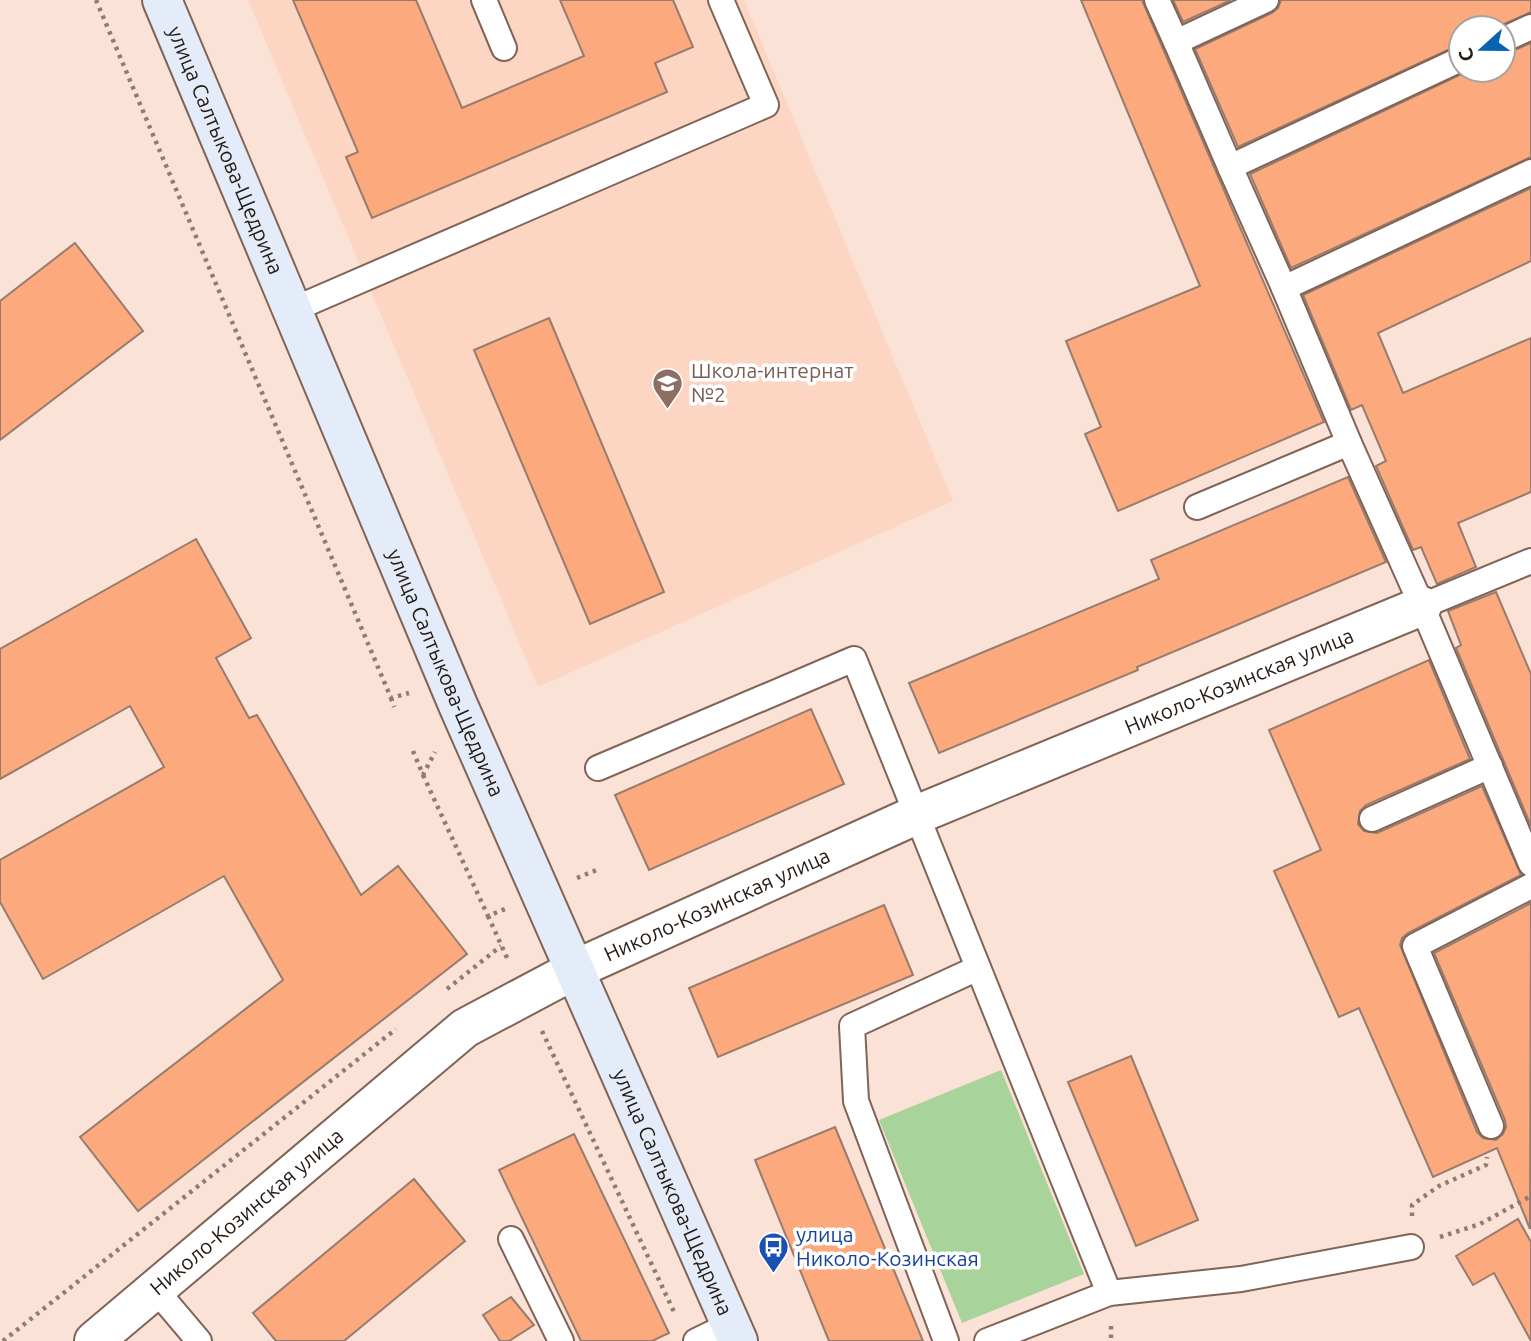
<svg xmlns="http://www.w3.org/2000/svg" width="1531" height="1341" viewBox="0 0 1531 1341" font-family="Ubuntu,sans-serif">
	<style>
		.built { fill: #fcd6c3 }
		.green { fill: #a8d49b }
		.building { fill: #fca97d; stroke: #977c6e; stroke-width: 2 }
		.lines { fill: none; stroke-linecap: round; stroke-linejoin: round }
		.service-casing { stroke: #7f6457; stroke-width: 28 }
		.minor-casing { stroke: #7f6457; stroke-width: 42 }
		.secondary-casing { stroke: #7f6457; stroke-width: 42 }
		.path { stroke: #8f7d74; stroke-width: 4.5; stroke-dasharray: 3.5 5; stroke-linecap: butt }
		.service { stroke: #fff; stroke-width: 24 }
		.minor { stroke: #fff; stroke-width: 38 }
		.secondary { stroke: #e5ecf9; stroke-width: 38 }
		.labels { text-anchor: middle; stroke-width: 7; stroke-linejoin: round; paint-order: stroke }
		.street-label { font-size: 21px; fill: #241a14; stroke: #fff }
		.education-label { font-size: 21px; fill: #785e54; stroke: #fff; text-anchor: start }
		.transit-label { font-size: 21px; fill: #164399; stroke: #fff; text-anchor: start }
	</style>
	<rect width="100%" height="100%" fill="#fbe2d6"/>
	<polygon class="built" points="248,0 744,0 953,501 538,687"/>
	<polygon class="green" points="1001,1070 1084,1274 962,1323 879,1120"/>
	<g class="building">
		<polygon points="293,0 416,0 462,108 584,56 560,0 673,0 693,47 655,63 667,92 372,218 346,157 358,152"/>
		<polygon points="1081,0 1142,0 1324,422 1118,511 1085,434 1101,427 1066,341 1200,286"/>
		<polygon points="1173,0 1231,0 1183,22"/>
		<polygon points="1281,0 1531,0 1531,12 1495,28 1461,28 1461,44 1238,147 1195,49 1272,13 1278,8"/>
		<polygon points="1531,43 1531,157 1291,268 1250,174 1470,70 1503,70 1503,55"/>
		<polygon points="1531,188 1531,261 1378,333 1403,393 1531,338 1531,492 1458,523 1476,567 1437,584 1421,547 1413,550 1376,466 1386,461 1362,405 1351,410 1303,295"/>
		<polygon points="75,243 143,331 0,440 0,301"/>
		<polygon points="549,318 664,592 590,624 474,350"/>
		<polygon points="1348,477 1386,562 1137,667 1138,670 939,753 909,683 1159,579 1151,560"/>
		<polygon points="196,539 251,638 216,658 249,718 257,715 361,895 398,866 467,954 138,1211 80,1137 283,980 224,876 43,979 0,902 0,860 164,767 130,706 0,779 0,649"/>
		<polygon points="1496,592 1531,674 1531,826 1456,648 1461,645 1448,611"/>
		<polygon points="1429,660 1470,759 1366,805 1360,811 1358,824 1364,831 1377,833 1482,786 1521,875 1408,933 1402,938 1400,945 1477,1132 1483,1138 1496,1140 1503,1134 1506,1127 1505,1120 1434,953 1531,903 1530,1229 1497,1148 1433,1177 1359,1008 1339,1017 1274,871 1321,850 1269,730"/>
		<polygon points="811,709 844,784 649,870 615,795"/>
		<polygon points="884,905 913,975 718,1057 689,988"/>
		<polygon points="1131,1056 1198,1220 1136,1246 1068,1082"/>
		<polygon points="835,1127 923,1341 829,1341 755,1160"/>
		<polygon points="574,1134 669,1333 652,1341 581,1341 499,1170"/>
		<polygon points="414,1179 465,1241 344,1341 276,1341 253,1313"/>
		<polygon points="1518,1219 1531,1242 1531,1341 1494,1273 1473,1285 1456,1256"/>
		<polygon points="511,1297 534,1325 509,1341 500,1341 483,1315"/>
	</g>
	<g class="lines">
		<defs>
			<g id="service">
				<polyline points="484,0 504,48"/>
				<polyline points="1157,0 1176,42"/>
				<polyline points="1503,40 1531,27"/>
				<polyline points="1230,167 1176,42 1266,0"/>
				<polyline points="1284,288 1230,167 1461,59"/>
				<polyline points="292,310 766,105 721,0"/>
				<polyline points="1349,443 1284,288 1531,172"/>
				<polyline points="1197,507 1349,443 1422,606"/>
				<polyline points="1531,561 1422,606 1531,864"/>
				<polyline points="598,768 854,659 1109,1293 1241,1279 1411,1247"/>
				<polyline points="1372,819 1490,766"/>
				<polyline points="1491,1126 1415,946 1531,886"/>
				<polyline points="511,1239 561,1341"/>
				<polyline points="155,1289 199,1341"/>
				<polyline points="696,1341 731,1324"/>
				<polyline points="946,1341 856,1101 852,1026 978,968"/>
				<polyline points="987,1341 1109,1293"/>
			</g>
			<g id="minor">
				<path id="s1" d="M94,1341L465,1028L576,969L916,815L1422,606"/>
			</g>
			<g id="secondary">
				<path id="s2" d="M162,0L458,705L738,1341"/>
			</g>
		</defs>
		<use href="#service" class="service-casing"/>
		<use href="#minor" class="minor-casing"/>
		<use href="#secondary" class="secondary-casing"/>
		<g class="path">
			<polyline points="96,0 391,698 409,693"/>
			<polyline points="391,698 394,707"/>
			<polyline points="413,751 423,775 435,752"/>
			<polyline points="423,775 488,916 505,909"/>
			<polyline points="577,878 599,869"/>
			<polyline points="488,916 508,960"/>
			<polyline points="447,989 501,946"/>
			<polyline points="542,1031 675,1314"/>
			<polyline points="1412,1216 1412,1205 1439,1186 1486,1165 1487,1157"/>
			<polyline points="1440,1237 1480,1224 1531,1196"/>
			<polyline points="1111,1326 1111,1341"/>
			<polyline points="3,1341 396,1029"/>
		</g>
		<use href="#service" class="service"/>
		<use href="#minor" class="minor"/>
		<use href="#secondary" class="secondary"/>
	</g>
	<defs>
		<symbol id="school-pin" viewBox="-11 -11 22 30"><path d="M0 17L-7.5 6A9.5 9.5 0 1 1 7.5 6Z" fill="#8d6e63" stroke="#fff"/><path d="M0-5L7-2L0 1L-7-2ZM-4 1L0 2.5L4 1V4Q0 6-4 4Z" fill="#fff"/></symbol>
		<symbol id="bus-pin" viewBox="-11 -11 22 30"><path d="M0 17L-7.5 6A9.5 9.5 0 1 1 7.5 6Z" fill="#1a4fb4" stroke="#fff"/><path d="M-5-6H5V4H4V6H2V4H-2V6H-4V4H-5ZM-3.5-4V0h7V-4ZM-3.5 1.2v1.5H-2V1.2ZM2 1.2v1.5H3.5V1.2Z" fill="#fff"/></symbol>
	</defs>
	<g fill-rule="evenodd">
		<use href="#school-pin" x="650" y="366" width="35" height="47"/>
		<use href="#bus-pin" x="756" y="1230" width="35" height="47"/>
	</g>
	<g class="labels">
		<g class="street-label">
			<text dy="7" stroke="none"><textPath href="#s2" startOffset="163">улица Салтыкова-Щедрина</textPath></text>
			<text dy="7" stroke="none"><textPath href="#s2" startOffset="730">улица Салтыкова-Щедрина</textPath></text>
			<text dy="7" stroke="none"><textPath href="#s1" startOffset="1334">Николо-Козинская улица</textPath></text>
			<text dy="7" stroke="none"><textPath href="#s1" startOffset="766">Николо-Козинская улица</textPath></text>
			<text dy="7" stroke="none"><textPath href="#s2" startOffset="1297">улица Салтыкова-Щедрина</textPath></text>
			<text dy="7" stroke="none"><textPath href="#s1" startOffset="200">Николо-Козинская улица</textPath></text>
		</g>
		<g class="education-label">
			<text x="691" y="378">Школа-интернат<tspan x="691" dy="24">№2</tspan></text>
		</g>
		<g class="transit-label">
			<text x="796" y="1242">улица<tspan x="796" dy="24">Николо-Козинская</tspan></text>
		</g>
	</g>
	<g transform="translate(1482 49) rotate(249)"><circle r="33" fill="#ffffff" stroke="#a7a3a1" stroke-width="2"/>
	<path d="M0-5L12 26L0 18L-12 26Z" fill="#0664b1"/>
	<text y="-10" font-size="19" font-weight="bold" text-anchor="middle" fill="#241a14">С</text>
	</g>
</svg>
